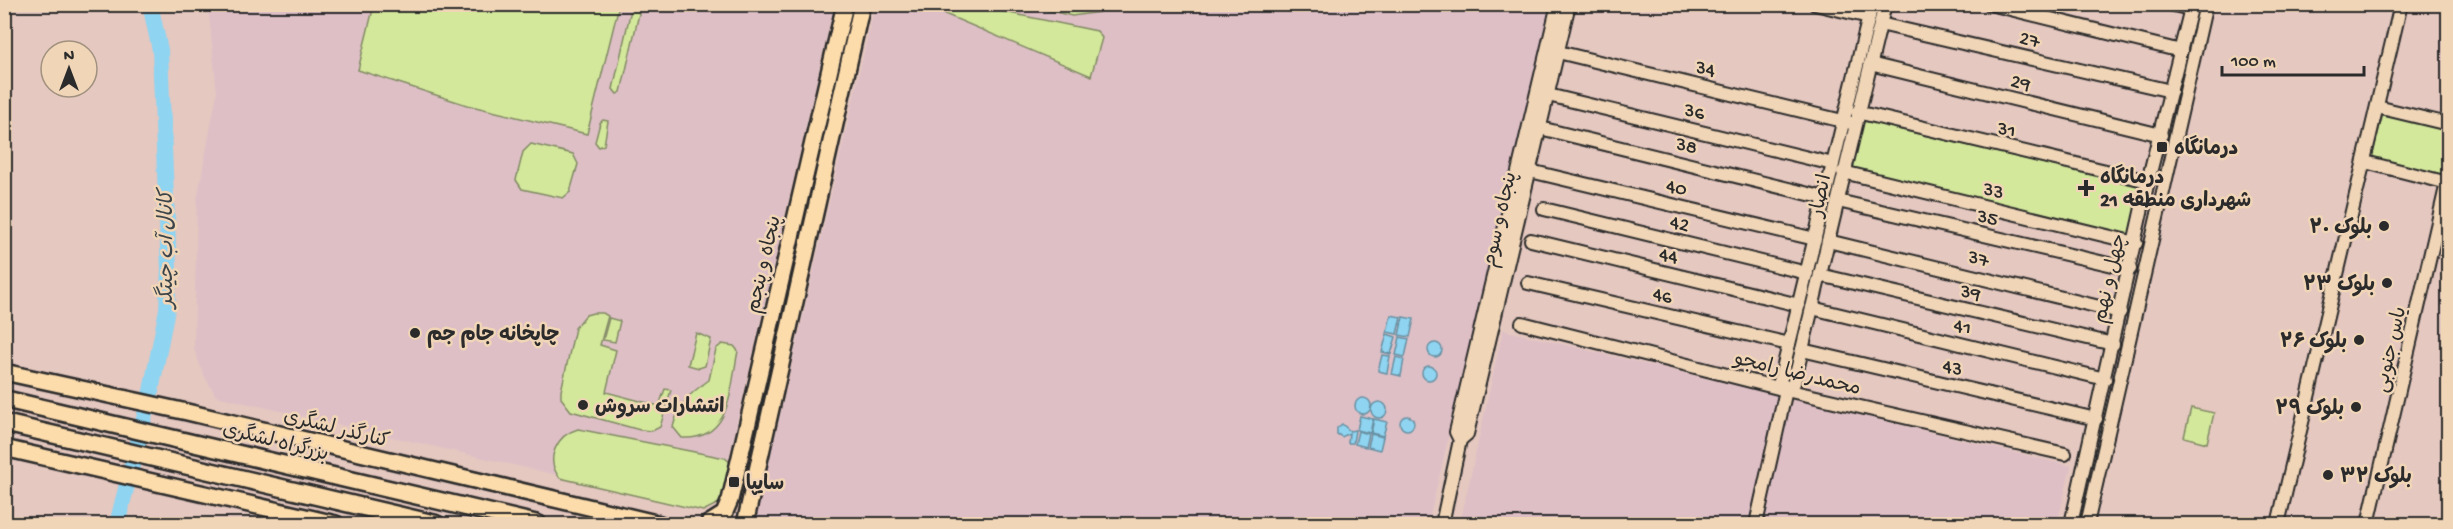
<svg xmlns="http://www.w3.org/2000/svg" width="2453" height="529" viewBox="0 0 2453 529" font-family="'Gochi Hand','Playpen Sans Arabic',sans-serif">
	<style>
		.built { fill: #debfc6 }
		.green { fill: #d4e89c; stroke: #808a64; stroke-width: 1.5 }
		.water { fill: #8fd4f1; stroke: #6790a2; stroke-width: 1.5 }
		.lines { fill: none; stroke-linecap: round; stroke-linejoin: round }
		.river { stroke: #8fd4f1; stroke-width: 16 }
		.minor-casing { stroke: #2b2b2b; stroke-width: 16 }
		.major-casing { stroke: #2b2b2b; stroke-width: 20 }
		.highway-casing { stroke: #2b2b2b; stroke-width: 21 }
		.minor { stroke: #f0d5b7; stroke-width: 12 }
		.major { stroke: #fddcac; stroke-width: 15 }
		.highway { stroke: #fddcac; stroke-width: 16 }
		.poi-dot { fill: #2b2b2b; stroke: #f0d5b7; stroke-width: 2 }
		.labels { text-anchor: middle; stroke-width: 5; stroke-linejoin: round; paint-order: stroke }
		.street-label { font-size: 20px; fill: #2b2b2b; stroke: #f0d5b7 }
		.poi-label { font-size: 20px; font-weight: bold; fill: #2b2b2b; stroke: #f0d5b7; text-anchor: start }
		.water-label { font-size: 21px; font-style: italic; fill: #3a4449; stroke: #f0d5b7 }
	</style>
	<rect width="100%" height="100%" fill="#e5c8c0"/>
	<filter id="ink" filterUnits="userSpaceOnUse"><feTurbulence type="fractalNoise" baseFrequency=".0167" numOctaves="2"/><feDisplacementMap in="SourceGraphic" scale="12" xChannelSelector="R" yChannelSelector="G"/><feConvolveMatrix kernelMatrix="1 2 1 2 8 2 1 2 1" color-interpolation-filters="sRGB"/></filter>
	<g filter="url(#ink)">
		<g class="built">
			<polygon points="208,5 834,5 719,499 699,508 216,396 204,375 194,349 197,200 217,93"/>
			<polygon points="875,5 1550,5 1428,524 755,524"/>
			<polygon points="1503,330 2071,466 2057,524 1460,524"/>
		</g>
		<g class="green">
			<polygon points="374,5 619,5 587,134 467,105 358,70"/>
			<polygon points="632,5 641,5 621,92 617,94 613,89"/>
			<polygon points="943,5 970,5 1097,31 1102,38 1091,76 940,12"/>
			<polygon points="1038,5 1087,4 1100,8 1100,12 1072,16 1039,8"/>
			<polygon points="2383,114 2448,130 2448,176 2372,157"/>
			<polygon points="603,120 608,121 604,145 599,147 595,142 600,123"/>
			<polygon points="1860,120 2143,187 2131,239 1848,170"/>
			<polygon points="531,144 573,154 578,164 570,192 563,198 522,189 516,180 523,152"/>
			<polygon points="593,313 603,313 608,316 600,345 616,350 606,392 659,406 665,389 671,390 660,427 652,431 640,430 571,411 561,398 561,391 575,328 586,315"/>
			<polygon points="609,318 620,321 615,342 603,340"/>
			<polygon points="696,333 711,339 705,366 699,368 688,365"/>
			<path d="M722,344L734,346L738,351C730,388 732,441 682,438L673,427C679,403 689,394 709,380L716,349Z"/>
			<polygon points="2191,408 2214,413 2207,443 2184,437"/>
			<path d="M578,429L725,458L731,463L721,502L703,511L560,478C544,459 557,435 578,429Z"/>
		</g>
		<g class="water">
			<polygon points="1391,315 1401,317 1397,334 1387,332"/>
			<polygon points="1403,317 1414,319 1410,337 1399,335"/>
			<polygon points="1387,334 1396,337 1391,354 1382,352"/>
			<polygon points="1400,337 1409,339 1405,357 1396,355"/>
			<circle cx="1435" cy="350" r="7"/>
			<polygon points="1382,355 1390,356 1387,373 1378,371"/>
			<polygon points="1396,357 1404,359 1401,376 1392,374"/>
			<circle cx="1429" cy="373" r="7"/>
			<circle cx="1363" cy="406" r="8"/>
			<circle cx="1379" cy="410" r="8"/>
			<polygon points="1360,416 1373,419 1370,433 1357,430"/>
			<circle cx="1407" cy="423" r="7"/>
			<polygon points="1374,419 1387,422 1383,436 1371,433"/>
			<polygon points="1342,424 1350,431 1355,430 1353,443 1348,443 1349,433 1342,437 1337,434 1337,428"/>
			<polygon points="1358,431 1369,434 1366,447 1355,444"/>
			<polygon points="1371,434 1383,437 1380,450 1368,447"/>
		</g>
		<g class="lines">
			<polyline class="river" points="117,524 151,391 167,309 169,270 160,50 150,4"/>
			<defs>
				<g id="minor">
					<polyline points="1815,4 1869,17"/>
					<polyline points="1990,4 2181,51"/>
					<polyline points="2170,4 2190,9"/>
					<polyline points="1880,24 2171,91"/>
					<polyline points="1558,52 1851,123"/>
					<polyline points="1870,64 2161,135"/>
					<polyline points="1548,95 1833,164"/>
					<polyline points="2377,107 2448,124"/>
					<polyline points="1857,112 2148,181"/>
					<polyline points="1540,128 1825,198"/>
					<polyline points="2365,162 2448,183"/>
					<polyline points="1530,171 1815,239"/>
					<polyline points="1843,172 2136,243"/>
					<polyline points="1838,201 2130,269"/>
					<polyline points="1544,209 1807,273"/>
					<polyline points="1531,240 1799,305"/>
					<polyline points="1828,241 2120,312"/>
					<polyline points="1820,275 2113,344"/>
					<polyline points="1528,283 1789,344"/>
					<polyline points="1812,308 2105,379"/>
					<polyline points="1522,323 1786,390 2065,454"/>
					<polyline points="1802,350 2096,419"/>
					<polyline points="1786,390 1780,381 1872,4"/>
					<polyline points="1460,440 1467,434 1569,4"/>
					<polyline points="1442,524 1460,440 1456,432 1558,4"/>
					<polyline points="1756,524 1786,390 1794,383 1885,4"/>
					<polyline points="2071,524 2148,181 2192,4"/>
					<polyline points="2087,524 2206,4"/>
					<polyline points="2278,524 2401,4"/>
					<polyline points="2368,524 2447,183"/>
				</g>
				<g id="major">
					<polyline points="4,372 187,412 660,524"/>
					<polyline points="4,448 336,524"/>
					<polyline points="708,524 724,514 730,500 845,4"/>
					<polyline points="745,524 862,4"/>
				</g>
				<g id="highway">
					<polyline points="4,399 538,524"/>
					<polyline points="4,423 436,524"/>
				</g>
			</defs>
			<use href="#minor" class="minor-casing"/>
			<use href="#major" class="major-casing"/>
			<use href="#highway" class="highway-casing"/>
			<use href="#minor" class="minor"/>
			<use href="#major" class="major"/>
			<use href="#highway" class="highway"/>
		</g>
	</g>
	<g class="poi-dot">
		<rect x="2156" y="141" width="12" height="12" rx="3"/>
		<path d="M2083 179h6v6h6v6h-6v6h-6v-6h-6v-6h6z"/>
		<circle cx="2384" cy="226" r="6"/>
		<circle cx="2387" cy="283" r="6"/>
		<circle cx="415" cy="333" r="6"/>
		<circle cx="2359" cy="340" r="6"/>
		<circle cx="583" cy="405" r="6"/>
		<circle cx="2356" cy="407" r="6"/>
		<circle cx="2328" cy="475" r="6"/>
		<rect x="728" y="476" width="12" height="12" rx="3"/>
	</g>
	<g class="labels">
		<g class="street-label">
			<text transform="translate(2030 38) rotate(13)" y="7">27</text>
			<text transform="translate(1706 67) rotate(14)" y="7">34</text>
			<text transform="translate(2021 81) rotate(14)" y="7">29</text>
			<text transform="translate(1695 110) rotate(14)" y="7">36</text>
			<text transform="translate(2007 128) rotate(13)" y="7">31</text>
			<text transform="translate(1687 144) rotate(14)" y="7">38</text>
			<text transform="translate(1677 186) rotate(13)" y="7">40</text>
			<text transform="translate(1994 189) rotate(14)" y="7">33</text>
			<text transform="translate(1819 195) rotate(-78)" y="7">انصار</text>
			<text transform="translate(1988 216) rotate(13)" y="7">35</text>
			<text transform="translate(1498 219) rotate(-77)" y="7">پنجاه و سوم</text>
			<text transform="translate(1680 222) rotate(14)" y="7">42</text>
			<text transform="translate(1669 254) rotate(13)" y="7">44</text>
			<text transform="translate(1979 257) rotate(14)" y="7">37</text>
			<text transform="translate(762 264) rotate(-77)" y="7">پنجاه و پنجم</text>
			<text transform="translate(2108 278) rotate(-77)" y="7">چهل و نهم</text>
			<text transform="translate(1971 291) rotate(13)" y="7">39</text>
			<text transform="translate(1663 294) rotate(13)" y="7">46</text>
			<text transform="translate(1963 325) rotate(14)" y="7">41</text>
			<text transform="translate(2389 349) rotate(-77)" y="7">یاس جنوبی</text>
			<text transform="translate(1953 366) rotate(13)" y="7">43</text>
			<text transform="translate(1798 372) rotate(14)" y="7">محمدرضا رامجو</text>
			<text transform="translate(337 427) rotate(14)" y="7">کنارگذر لشگری</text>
			<text transform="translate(276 440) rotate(14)" y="7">بزرگراه لشگری</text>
		</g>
		<g class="poi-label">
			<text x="2174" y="154">درمانگاه</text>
			<text x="2100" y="183">درمانگاه<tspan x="2100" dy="23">شهرداری منطقه 21</tspan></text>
			<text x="2372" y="233" text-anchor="end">بلوک ۲۰</text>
			<text x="2375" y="290" text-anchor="end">بلوک ۲۳</text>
			<text x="427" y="340">چاپخانه جام جم</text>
			<text x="2347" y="347" text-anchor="end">بلوک ۲۶</text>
			<text x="595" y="412">انتشارات سروش</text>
			<text x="2344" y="414" text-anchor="end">بلوک ۲۹</text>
			<text x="2340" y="482">بلوک ۳۲</text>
			<text x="746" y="489">سایپا</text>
		</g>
		<g class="water-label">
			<text transform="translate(165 249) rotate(-90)" y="7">کانال آب چیتگر</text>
		</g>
	</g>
	<rect width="2453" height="529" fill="none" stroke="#f0d5b7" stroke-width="24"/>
	<rect x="12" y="12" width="2429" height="505" fill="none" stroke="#2b2b2b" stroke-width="2" filter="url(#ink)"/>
	<g transform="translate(69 69)"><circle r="28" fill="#f0d5b7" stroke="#a1917f" stroke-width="1.5"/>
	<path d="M0-4.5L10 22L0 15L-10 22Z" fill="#2b2b2b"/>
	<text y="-9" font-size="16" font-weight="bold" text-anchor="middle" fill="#2b2b2b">N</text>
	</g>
	<path d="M2222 66v9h142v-9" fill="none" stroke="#2b2b2b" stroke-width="3"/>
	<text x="2231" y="66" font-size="18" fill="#2b2b2b" stroke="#f0d5b7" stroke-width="4.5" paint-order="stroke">100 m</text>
</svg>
